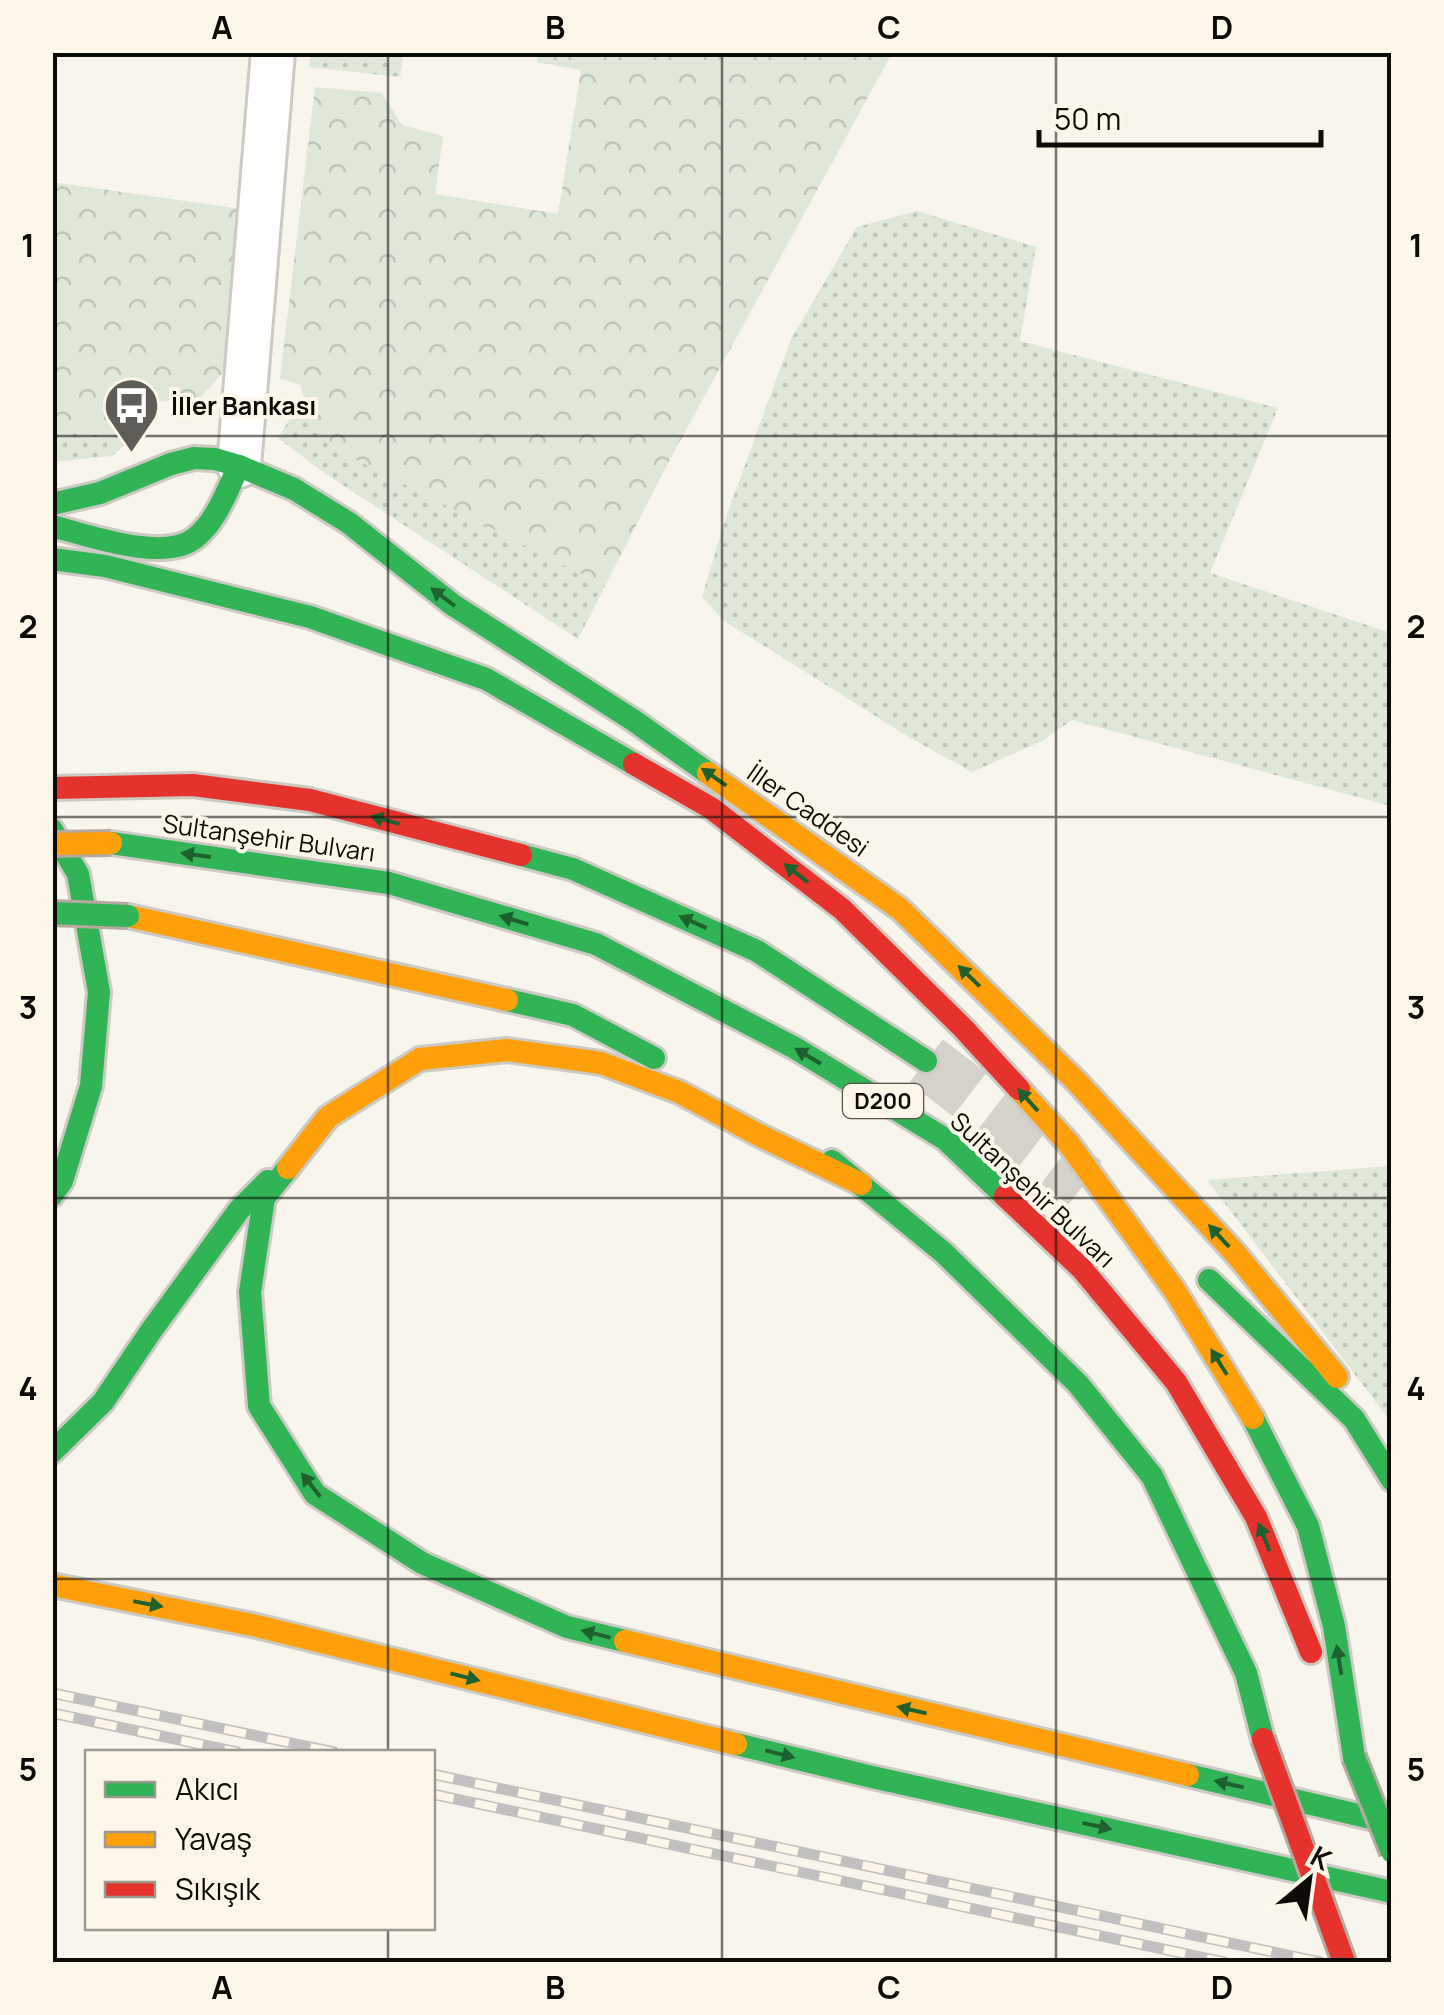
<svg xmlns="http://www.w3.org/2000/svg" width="1444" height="2015" viewBox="0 0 1444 2015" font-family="Manrope,sans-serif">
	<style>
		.grass { fill: url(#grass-dots) }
		.forest { fill: url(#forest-crowns) }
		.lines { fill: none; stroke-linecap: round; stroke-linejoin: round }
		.highway-tunnel { stroke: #d4d2ca; stroke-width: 55; stroke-dasharray: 55 28; stroke-linecap: butt }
		.street-casing { stroke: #cccac3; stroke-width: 48 }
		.fast-casing { stroke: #cccac3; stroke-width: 28 }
		.slow-casing { stroke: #cccac3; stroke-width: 28 }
		.jam-casing { stroke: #cccac3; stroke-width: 28 }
		.street { stroke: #fefefc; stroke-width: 42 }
		.fast { stroke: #30b455; stroke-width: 22 }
		.slow { stroke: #ff9f0a; stroke-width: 22 }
		.jam { stroke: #e5322d; stroke-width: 22 }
		.rail-casing { stroke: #c1c0be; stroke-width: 11 }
		.rail { stroke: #fcf7e8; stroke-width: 8; stroke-dasharray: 22; stroke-linecap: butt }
		.fast-bridge-casing { stroke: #b6a99f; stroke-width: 28; stroke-linecap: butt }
		.slow-bridge-casing { stroke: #b6a99f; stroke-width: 28; stroke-linecap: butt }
		.jam-bridge-casing { stroke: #b6a99f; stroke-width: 28; stroke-linecap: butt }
		.fast-bridge { stroke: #30b455; stroke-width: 22 }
		.slow-bridge { stroke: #ff9f0a; stroke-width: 22 }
		.jam-bridge { stroke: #e5322d; stroke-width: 22 }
		.oneway { fill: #1e602e }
		.grid { fill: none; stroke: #0d0b07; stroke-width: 2.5; stroke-opacity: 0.55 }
		.labels { text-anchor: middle; stroke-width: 8; stroke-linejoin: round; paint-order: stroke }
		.shield { fill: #fcf7e8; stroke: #55524a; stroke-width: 2.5 }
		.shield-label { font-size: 22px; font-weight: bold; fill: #0d0b07 }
		.poi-label { font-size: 25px; font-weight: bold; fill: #0d0b07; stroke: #fcf7e8; text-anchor: start }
		.street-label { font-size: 25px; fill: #0d0b07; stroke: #fcf7e8 }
		.neatline { fill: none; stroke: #0d0b07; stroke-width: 4 }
		.grid-label { font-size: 32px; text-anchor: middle; font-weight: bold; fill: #0d0b07 }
	</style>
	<defs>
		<pattern id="grass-dots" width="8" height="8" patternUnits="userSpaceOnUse" patternTransform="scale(2.5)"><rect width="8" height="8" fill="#dfe7d8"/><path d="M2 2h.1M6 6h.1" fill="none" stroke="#bec5b8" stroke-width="1.8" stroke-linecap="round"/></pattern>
		<pattern id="forest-crowns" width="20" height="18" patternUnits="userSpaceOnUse" patternTransform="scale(2.5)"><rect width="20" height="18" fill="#dfe7d8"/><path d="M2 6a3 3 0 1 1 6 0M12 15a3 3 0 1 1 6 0" fill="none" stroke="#bec5b8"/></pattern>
	</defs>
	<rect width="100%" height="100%" fill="#f7f5ec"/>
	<g class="grass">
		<polygon points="400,53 403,55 400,77 309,67 311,53"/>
		<polygon points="917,211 1036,247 1020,341 1278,408 1210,573 1391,633 1391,806 1072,720 1042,741 972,772 912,739 724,621 702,597 725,520 791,339 857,227"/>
		<polygon points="304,396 313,425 341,452 605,586 578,639 323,472 278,438"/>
		<polygon points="52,432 134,437 112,456 53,462"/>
		<polygon points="1391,1166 1391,1422 1207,1180"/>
	</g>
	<g class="forest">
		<polygon points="538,53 892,53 668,463 605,586 341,452 313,425 300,385 280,378 315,87 382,93 402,125 443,136 435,194 558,214 581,70 537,62"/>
		<polygon points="52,182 242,209 224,372 196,402 158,401 134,437 53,432"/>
	</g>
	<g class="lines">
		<polyline class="highway-tunnel" points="926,1061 1085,1183"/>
		<defs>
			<polyline id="street" points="239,466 273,52"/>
			<g id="fast">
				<polyline points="52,504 100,493 171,464 194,458 215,459 239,466 294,489 349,523 453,605 633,720 708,773"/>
				<path d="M52,526C87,535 164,563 195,538C217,521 227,490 239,466"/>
				<polyline points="52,559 105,566 310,617 486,679 634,764"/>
				<polyline points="52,830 78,874 99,992 91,1086 62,1181 52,1195"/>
				<polyline points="111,843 389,883 596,944 795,1048 945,1139 1005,1196"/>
				<polyline points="521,855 573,869 757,951 926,1061"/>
				<polyline points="507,1000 573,1015 654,1058"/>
				<polyline points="832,1161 944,1253 1078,1384 1152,1476 1246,1673 1263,1739"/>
				<polyline points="288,1168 264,1198 250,1292 259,1406 315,1494 422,1563 567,1627 625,1641"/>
				<polyline points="1209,1280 1354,1419 1392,1480"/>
				<polyline points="1253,1418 1308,1526 1334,1626 1354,1757"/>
				<polyline points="52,1452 103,1402 151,1331 239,1210 268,1181"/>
				<polyline points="736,1744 872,1777 1392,1892"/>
				<polyline points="1188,1775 1392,1823"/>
			</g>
			<g id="slow">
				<polyline points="708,773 900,909 1077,1082 1235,1253 1337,1377"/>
				<polyline points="128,916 507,1000"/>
				<polyline points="1019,1089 1069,1144 1175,1291 1253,1418"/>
				<polyline points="288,1168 328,1117 420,1059 507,1050 601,1063 679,1092 761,1136 861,1184"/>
				<polyline points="52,1585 257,1626 736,1744"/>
				<polyline points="625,1641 1188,1775"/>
			</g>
			<g id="jam">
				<polyline points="634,764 711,808 842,909 963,1028 1019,1089"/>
				<polyline points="52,788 193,785 310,800 521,855"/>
				<polyline points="1005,1196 1082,1269 1176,1382 1256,1517 1311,1652"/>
			</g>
		</defs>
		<use href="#street" class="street-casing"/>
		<use href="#fast" class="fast-casing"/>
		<use href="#slow" class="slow-casing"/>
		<use href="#jam" class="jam-casing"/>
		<use href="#street" class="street"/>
		<use href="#fast" class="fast"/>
		<use href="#slow" class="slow"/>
		<use href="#jam" class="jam"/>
		<defs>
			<g id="rail">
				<polyline points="52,1693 334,1752"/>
				<polyline points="52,1713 237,1752"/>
				<polyline points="432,1774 1320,1962"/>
				<polyline points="432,1794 1224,1962"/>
			</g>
		</defs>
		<use href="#rail" class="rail-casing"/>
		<use href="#rail" class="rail"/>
		<defs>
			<g id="fast-bridge">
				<polyline points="52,913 128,916"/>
				<polyline points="1354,1757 1392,1852"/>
			</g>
			<polyline id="slow-bridge" points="52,844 111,843"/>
			<polyline id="jam-bridge" points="1263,1739 1344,1962"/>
		</defs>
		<use href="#fast-bridge" class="fast-bridge-casing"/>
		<use href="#slow-bridge" class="slow-bridge-casing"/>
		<use href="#jam-bridge" class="jam-bridge-casing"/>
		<use href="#fast-bridge" class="fast-bridge"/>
		<use href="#slow-bridge" class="slow-bridge"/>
		<use href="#jam-bridge" class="jam-bridge"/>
	</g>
	<defs><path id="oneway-solid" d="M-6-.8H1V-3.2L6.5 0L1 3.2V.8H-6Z" transform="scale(2.5)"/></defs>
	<g class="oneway">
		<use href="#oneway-solid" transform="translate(443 597) rotate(-143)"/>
		<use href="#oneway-solid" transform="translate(714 777) rotate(-145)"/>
		<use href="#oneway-solid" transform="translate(385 820) rotate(-165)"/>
		<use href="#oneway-solid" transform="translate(196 855) rotate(-172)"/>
		<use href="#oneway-solid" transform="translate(796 873) rotate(-142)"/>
		<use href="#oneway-solid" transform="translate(514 920) rotate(-163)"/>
		<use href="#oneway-solid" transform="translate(693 922) rotate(-156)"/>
		<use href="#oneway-solid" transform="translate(969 976) rotate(-136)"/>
		<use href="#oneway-solid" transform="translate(808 1056) rotate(-149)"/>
		<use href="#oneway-solid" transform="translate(1028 1100) rotate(-132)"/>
		<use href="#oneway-solid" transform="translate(1219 1236) rotate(-133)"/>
		<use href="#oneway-solid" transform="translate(1219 1362) rotate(-122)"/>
		<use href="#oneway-solid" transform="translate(311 1485) rotate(-128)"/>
		<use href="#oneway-solid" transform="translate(1264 1537) rotate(-112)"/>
		<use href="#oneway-solid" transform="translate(148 1604) rotate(11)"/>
		<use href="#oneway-solid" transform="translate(596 1634) rotate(-166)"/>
		<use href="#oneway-solid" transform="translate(1339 1660) rotate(-99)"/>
		<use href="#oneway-solid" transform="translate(465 1677) rotate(14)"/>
		<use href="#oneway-solid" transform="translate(912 1710) rotate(-167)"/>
		<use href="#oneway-solid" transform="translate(780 1754) rotate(14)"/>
		<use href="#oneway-solid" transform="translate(1229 1784) rotate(-167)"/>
		<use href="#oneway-solid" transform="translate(1097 1826) rotate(12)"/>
	</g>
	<path class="grid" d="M388,52V1752M722,52V1962M1056,52V1962M52,436H1392M52,817H1392M52,1198H1392M52,1579H1392M388,1928V1962"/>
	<defs>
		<symbol id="bus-pin" viewBox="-11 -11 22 30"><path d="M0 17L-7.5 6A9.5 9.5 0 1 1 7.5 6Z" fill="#5f5d57" stroke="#fcf7e8"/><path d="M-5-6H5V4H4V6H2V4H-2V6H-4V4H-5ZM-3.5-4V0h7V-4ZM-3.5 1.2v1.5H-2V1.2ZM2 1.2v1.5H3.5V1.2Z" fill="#fff"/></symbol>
	</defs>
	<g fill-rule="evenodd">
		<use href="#bus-pin" x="100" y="374" width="63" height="86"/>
	</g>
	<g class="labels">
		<rect class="shield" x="843" y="1084" width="80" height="34" rx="8"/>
		<g class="shield-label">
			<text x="883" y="1109">D200</text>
		</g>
		<g class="poi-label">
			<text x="171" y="415">İller Bankası</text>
		</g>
		<g class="street-label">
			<text transform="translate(808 810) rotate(35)" y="9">İller Caddesi</text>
			<text transform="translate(269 838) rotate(8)" y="9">Sultanşehir Bulvarı</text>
			<text transform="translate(1033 1190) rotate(43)" y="9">Sultanşehir Bulvarı</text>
		</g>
	</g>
	<rect width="1444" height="2015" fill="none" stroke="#fcf7e8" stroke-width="110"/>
	<rect x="85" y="1750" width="350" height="180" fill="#fcf7e8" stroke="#9c998e" stroke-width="2.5"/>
	<rect x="105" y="1782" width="50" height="15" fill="#30b455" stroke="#9c998e" stroke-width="2.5"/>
	<text x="175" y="1800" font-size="30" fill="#0d0b07">Akıcı</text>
	<rect x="105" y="1832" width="50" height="15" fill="#ff9f0a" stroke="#9c998e" stroke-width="2.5"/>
	<text x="175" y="1850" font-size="30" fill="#0d0b07">Yavaş</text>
	<rect x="105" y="1882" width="50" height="15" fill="#e5322d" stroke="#9c998e" stroke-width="2.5"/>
	<text x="175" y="1900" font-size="30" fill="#0d0b07">Sıkışık</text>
	<g transform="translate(1309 1880) rotate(29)" stroke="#fcf7e8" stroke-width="8" paint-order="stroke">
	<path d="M0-8L18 38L0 25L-18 38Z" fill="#0d0b07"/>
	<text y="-15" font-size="28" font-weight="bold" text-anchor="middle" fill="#0d0b07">K</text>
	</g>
	<path d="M1039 130v15h282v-15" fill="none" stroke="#0d0b07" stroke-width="5"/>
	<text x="1054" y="130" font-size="30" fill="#0d0b07" stroke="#fcf7e8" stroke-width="8" paint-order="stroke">50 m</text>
	<rect x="55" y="55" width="1334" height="1905" class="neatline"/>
	<g class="grid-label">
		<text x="222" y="39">A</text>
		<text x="555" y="39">B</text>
		<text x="889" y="39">C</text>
		<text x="1222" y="39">D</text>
		<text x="28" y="257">1</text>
		<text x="1416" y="257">1</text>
		<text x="28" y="638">2</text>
		<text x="1416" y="638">2</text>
		<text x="28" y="1019">3</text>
		<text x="1416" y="1019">3</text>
		<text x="28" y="1400">4</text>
		<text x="1416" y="1400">4</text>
		<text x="28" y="1781">5</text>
		<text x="1416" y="1781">5</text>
		<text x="222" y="1999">A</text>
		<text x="555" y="1999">B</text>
		<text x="889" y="1999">C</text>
		<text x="1222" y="1999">D</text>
	</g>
</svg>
